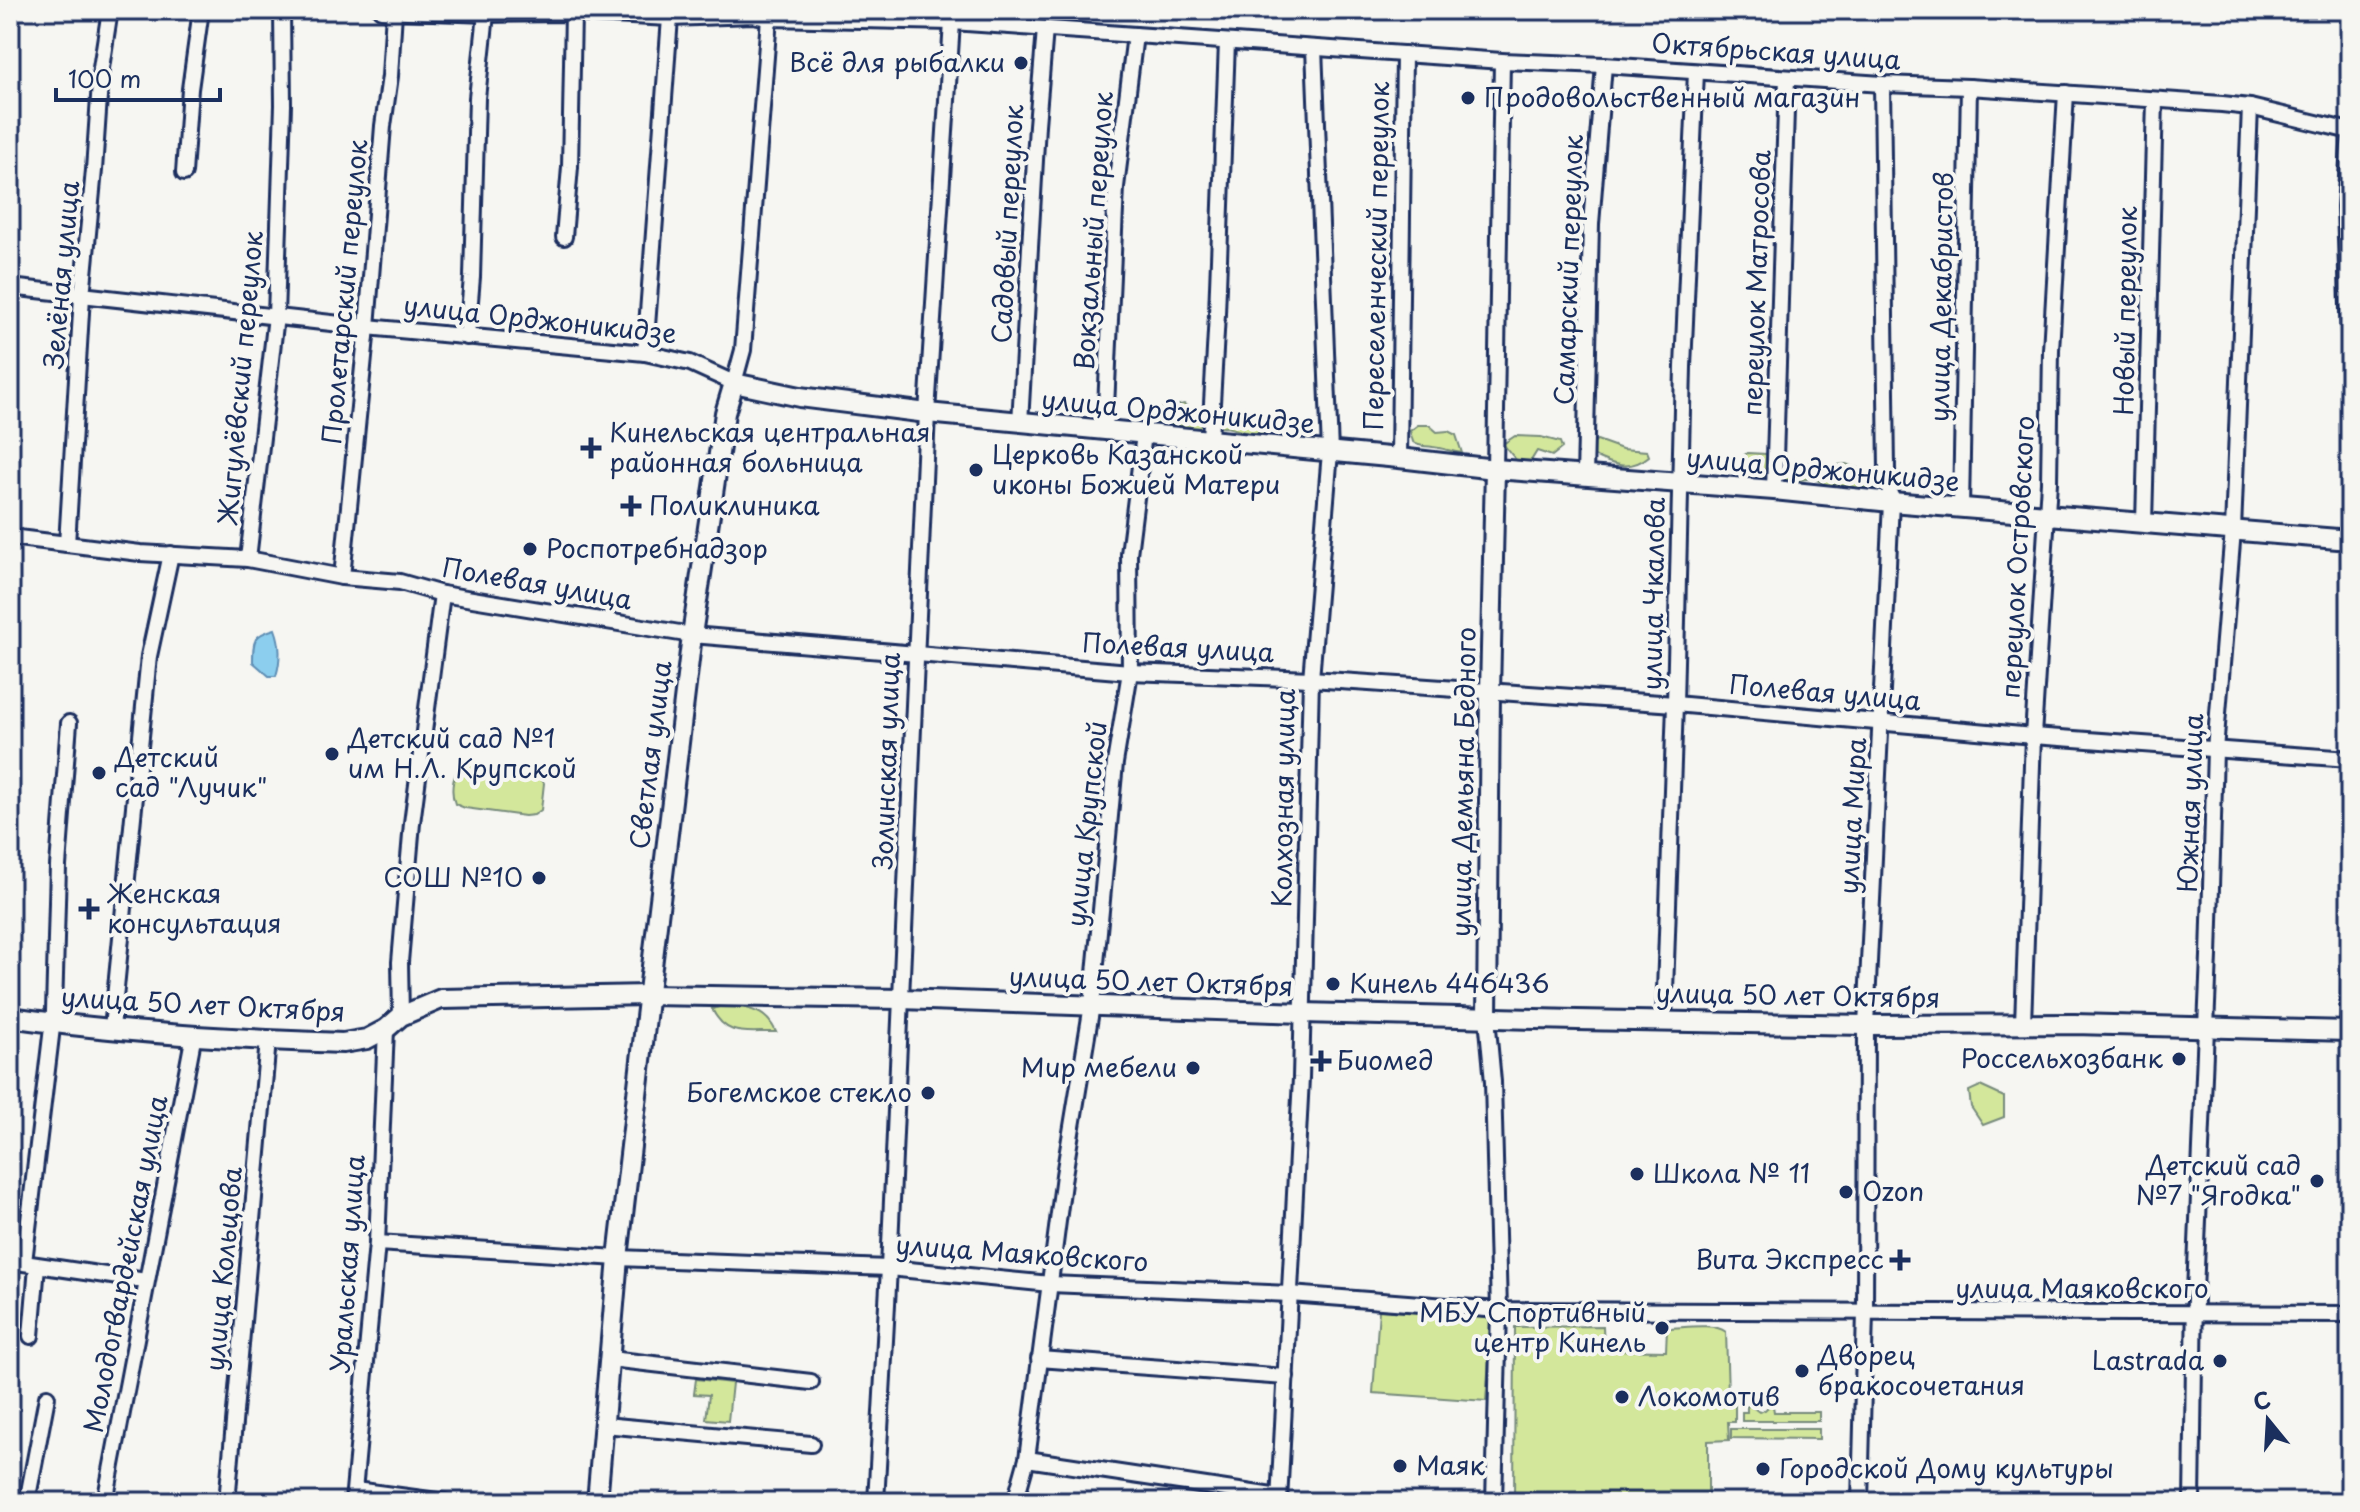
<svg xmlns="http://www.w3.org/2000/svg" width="2360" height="1512" viewBox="0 0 2360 1512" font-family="'Playpen Sans',sans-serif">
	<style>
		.green { fill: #d3e79b; stroke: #778b7c; stroke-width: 2 }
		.water { fill: #8cceee; stroke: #5f8eb4; stroke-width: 2 }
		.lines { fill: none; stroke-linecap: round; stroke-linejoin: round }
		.minor-casing { stroke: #1b2f5e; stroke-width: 20 }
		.major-casing { stroke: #1b2f5e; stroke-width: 24 }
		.minor { stroke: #f6f6f2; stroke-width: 14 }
		.major { stroke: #f6f6f2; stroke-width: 18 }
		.poi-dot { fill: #1b2f5e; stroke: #f6f6f2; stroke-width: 3 }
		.labels { text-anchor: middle; stroke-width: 8; stroke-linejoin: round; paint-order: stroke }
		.street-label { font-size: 26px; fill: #1b2f5e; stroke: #f6f6f2 }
		.poi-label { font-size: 26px; fill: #1b2f5e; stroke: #f6f6f2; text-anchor: start }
	</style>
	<rect width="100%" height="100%" fill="#f6f6f2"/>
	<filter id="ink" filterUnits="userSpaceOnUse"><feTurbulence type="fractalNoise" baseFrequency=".0125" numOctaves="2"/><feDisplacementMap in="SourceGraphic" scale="16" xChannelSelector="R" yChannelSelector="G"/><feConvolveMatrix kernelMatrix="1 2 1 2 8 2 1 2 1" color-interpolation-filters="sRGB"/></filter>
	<g filter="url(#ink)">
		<g class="green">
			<polygon points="1184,404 1206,419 1222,409 1277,414 1289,429 1251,434 1227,427 1157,429 1143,420 1145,410 1167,408"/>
			<path d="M1418,425H1429L1437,432L1448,431L1456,435L1462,453C1452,452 1443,448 1433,447C1424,445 1421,448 1413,442L1410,431Z"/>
			<polygon points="1515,436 1541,437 1560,442 1562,448 1552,456 1537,451 1529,464 1516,460 1503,444"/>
			<path d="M1597,440L1622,449L1647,451L1649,456C1630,472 1612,465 1592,455L1589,444Z"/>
			<polygon points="1747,453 1767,454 1797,469 1808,462 1821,467 1846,464 1878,476 1877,488 1834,488 1813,478 1786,482 1766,477 1743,475 1738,461"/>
			<path d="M466,763L536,772L544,783L541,810L534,815L525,816L465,808L455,804C450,791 452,769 466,763Z"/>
			<path d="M730,1004C752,1010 766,1010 776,1032C747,1031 727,1039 712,1009Z"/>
			<polygon points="1980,1086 2004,1097 2004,1117 1983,1125 1971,1107 1969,1091"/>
			<polygon points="1379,1310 1492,1318 1486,1401 1373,1393"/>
			<path d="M1603,1326L1604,1350L1666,1351L1667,1328C1684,1328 1712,1322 1726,1332L1728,1394H1735V1422H1728L1729,1440L1708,1441V1502H1514L1515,1327Z"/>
			<polygon points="696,1379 732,1383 728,1421 706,1419 709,1395 694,1394"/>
			<polygon points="1747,1406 1751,1406 1759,1412 1765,1410 1769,1406 1773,1406 1774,1412 1819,1412 1819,1421 1742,1421 1742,1412 1747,1412"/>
			<polygon points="1731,1429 1819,1429 1819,1439 1731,1438"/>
		</g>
		<path class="water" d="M275,629C281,645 281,660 276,676H269L253,662C253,640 253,635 275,629Z"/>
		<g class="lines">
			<defs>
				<g id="minor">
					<polyline points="381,10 486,14 573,13 670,18 753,15 769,18 952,22 1502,61 1604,65 1882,84 1969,87 2222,104 2250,107 2350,131"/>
					<polyline points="2350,131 2345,207 2350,368"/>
					<polyline points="184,173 190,89 201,10"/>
					<polyline points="564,237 570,167 573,13"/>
					<polyline points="10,287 367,327 645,353 690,363 734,383 743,350 769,18"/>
					<polyline points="467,337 472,277 477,98 486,14"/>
					<polyline points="645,353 670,18"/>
					<polyline points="1020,423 1037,125 1045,29"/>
					<polyline points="1105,430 1116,187 1135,35"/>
					<polyline points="1210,439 1217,314 1227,42"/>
					<polyline points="1399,458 1404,54"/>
					<polyline points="1495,469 1502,61"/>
					<polyline points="1585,477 1591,224 1604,65"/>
					<polyline points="1774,490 1787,78"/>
					<polyline points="1961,507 1969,87"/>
					<polyline points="2144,523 2155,100"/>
					<polyline points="10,537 140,553 248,559 342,577 400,582 442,594 692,635 1130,672 1311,679 1675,704 2033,736 2350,759"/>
					<polyline points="67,544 82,296 94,170 101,68 110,10"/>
					<polyline points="248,559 276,316 283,105 282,10"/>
					<polyline points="342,577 367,327 383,126 390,76 394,12"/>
					<polyline points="401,1016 400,962 412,823 442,594"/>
					<polyline points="1487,1017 1493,1082 1499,1310 1494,1502"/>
					<polyline points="1664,1020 1675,704 1683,367 1696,72"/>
					<polyline points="2023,1024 2033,736 2049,482 2051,350 2066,93"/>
					<polyline points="112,1028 149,656 171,554"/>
					<polyline points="2348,1031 2350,974"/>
					<polyline points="377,1243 618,1258 889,1268 1050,1284 1290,1294 1499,1310 2350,1314"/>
					<polyline points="10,1261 146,1281"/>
					<polyline points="24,1262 54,1011 58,866 69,723"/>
					<polyline points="31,1336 37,1266"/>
					<polyline points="610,1359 811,1382"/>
					<polyline points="1039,1359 1286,1377"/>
					<polyline points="604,1425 811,1444"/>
					<polyline points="1027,1459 1279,1497"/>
					<polyline points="355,1490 445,1502"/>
					<polyline points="27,1502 47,1397"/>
					<polyline points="105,1502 194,1034"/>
					<polyline points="227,1502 268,1040"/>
					<polyline points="353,1502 377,1243 386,1029"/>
					<polyline points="876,1502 889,1268 927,413 952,22"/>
					<polyline points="1015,1502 1027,1459 1064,1175 1092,1005 1115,763 1130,672 1129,554 1144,434"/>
					<polyline points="1279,1502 1301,1078 1311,679 1330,452 1314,48"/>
					<polyline points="1860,1502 1865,1312 1866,1025 1891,502 1887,470 1882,84"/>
					<polyline points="2192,1502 2195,1292 2209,956 2215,750 2233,530 2250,107"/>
				</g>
				<g id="major">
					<path d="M10,1017C120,1033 232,1039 343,1043L367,1039L386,1029L401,1016L441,999L648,995L901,999L1303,1013L1577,1020L1866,1025L2074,1024L2350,1031"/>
					<polyline points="1487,1017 1490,693 1495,469"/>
					<polyline points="597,1502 618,1258 650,983 692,635 725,413 734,383 800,397 927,413 1399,458 1495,469 1774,490 1891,502 2350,540"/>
				</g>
			</defs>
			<use href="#minor" class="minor-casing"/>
			<use href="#major" class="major-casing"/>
			<use href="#minor" class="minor"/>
			<use href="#major" class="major"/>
		</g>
	</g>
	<g class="poi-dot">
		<circle cx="1021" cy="63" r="8"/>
		<circle cx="1468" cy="98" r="8"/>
		<path d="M587 436h8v8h8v8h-8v8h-8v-8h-8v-8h8z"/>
		<circle cx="976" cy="470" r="8"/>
		<path d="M627 494h8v8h8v8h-8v8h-8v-8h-8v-8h8z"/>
		<circle cx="530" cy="549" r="8"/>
		<circle cx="332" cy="754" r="8"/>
		<circle cx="99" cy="773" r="8"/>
		<circle cx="539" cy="878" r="8"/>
		<path d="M85 897h8v8h8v8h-8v8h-8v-8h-8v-8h8z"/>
		<circle cx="1333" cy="984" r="8"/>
		<circle cx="2179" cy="1059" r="8"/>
		<path d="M1317 1049h8v8h8v8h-8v8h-8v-8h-8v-8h8z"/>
		<circle cx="1193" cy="1068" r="8"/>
		<circle cx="928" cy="1093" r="8"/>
		<circle cx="1637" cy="1174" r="8"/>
		<circle cx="2317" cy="1181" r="8"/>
		<circle cx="1846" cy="1192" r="8"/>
		<path d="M1896 1248h8v8h8v8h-8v8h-8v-8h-8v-8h8z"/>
		<circle cx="1662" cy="1328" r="8"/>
		<circle cx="2220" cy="1361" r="8"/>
		<circle cx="1802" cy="1371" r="8"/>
		<circle cx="1622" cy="1397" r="8"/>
		<circle cx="1400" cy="1466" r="8"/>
		<circle cx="1763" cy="1469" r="8"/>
	</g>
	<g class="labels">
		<g class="street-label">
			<text transform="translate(1776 52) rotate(4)" y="9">Октябрьская улица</text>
			<text transform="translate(1008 224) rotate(-87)" y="9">Садовый переулок</text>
			<text transform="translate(1094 231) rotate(-86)" y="9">Вокзальный переулок</text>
			<text transform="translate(1377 256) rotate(-89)" y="9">Переселенческий переулок</text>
			<text transform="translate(1569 270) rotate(-88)" y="9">Самарский переулок</text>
			<text transform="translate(62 275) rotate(-85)" y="9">Зелёная улица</text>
			<text transform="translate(1757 283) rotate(-88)" y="9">переулок Матросова</text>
			<text transform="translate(345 292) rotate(-85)" y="9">Пролетарский переулок</text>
			<text transform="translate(1942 297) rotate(-89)" y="9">улица Декабристов</text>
			<text transform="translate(2126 311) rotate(-89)" y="9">Новый переулок</text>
			<text transform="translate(540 320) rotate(6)" y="9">улица Орджоникидзе</text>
			<text transform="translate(241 378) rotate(-85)" y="9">Жигулёвский переулок</text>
			<text transform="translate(1178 412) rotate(5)" y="9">улица Орджоникидзе</text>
			<text transform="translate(1823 470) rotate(5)" y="9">улица Орджоникидзе</text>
			<text transform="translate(2018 557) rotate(-87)" y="9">переулок Островского</text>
			<text transform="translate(537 584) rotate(10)" y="9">Полевая улица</text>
			<text transform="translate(1654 594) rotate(-89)" y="9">улица Чкалова</text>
			<text transform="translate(1178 648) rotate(3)" y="9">Полевая улица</text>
			<text transform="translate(1825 693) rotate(5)" y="9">Полевая улица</text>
			<text transform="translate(651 755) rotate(-83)" y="9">Светлая улица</text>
			<text transform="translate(887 761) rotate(-88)" y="9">Золинская улица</text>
			<text transform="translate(1464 782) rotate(-89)" y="9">улица Демьяна Бедного</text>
			<text transform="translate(1284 798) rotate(-89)" y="9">Колхозная улица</text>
			<text transform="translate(2191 803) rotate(-88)" y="9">Южная улица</text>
			<text transform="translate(1853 816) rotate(-87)" y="9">улица Мира</text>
			<text transform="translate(1087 824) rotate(-84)" y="9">улица Крупской</text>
			<text transform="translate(1151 982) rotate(2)" y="9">улица 50 лет Октября</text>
			<text transform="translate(1798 996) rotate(1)" y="9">улица 50 лет Октября</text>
			<text transform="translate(203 1005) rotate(3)" y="9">улица 50 лет Октября</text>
			<text transform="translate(1022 1254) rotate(4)" y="9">улица Маяковского</text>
			<text transform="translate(126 1264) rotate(-79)" y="9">Молодогвардейская улица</text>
			<text transform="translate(348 1264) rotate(-86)" y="9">Уральская улица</text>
			<text transform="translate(224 1269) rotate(-85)" y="9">улица Кольцова</text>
			<text x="2082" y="1298">улица Маяковского</text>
		</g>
		<g class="poi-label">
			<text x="1005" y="72" text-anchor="end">Всё для рыбалки</text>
			<text x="1484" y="107">Продовольственный магазин</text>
			<text x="609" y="442">Кинельская центральная<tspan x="609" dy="30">районная больница</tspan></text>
			<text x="992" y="464">Церковь Казанской<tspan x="992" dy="30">иконы Божией Матери</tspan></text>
			<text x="649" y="515">Поликлиника</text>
			<text x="546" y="558">Роспотребнадзор</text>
			<text x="348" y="748">Детский сад №1<tspan x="348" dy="30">им Н.Л. Крупской</tspan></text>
			<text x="115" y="767">Детский<tspan x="115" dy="30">сад "Лучик"</tspan></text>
			<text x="523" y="887" text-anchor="end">СОШ №10</text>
			<text x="107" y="903">Женская<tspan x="107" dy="30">консультация</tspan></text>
			<text x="1349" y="993">Кинель 446436</text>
			<text x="2163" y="1068" text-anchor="end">Россельхозбанк</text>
			<text x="1337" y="1070">Биомед</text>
			<text x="1177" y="1077" text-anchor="end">Мир мебели</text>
			<text x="912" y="1102" text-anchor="end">Богемское стекло</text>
			<text x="2301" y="1175" text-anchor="end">Детский сад<tspan x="2301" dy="30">№7 "Ягодка"</tspan></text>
			<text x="1653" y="1183">Школа № 11</text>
			<text x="1862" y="1201">Ozon</text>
			<text x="1884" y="1269" text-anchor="end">Вита Экспресс</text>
			<text x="1646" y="1322" text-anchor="end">МБУ Спортивный<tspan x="1646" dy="30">центр Кинель</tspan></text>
			<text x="1818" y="1365">Дворец<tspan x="1818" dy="30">бракосочетания</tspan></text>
			<text x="2204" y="1370" text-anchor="end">Lastrada</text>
			<text x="1638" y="1406">Локомотив</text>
			<text x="1416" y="1475">Маяк</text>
			<text x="1779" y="1478">Городской Дому культуры</text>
		</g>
	</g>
	<rect width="2360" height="1512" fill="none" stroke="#f6f6f2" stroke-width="40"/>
	<rect x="20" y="20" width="2320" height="1472" fill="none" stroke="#1b2f5e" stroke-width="3" filter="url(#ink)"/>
	<g transform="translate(2268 1420) rotate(342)" stroke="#f6f6f2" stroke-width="6" paint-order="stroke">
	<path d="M0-6L14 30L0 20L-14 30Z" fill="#1b2f5e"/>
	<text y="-12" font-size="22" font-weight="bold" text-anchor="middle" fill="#1b2f5e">С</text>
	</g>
	<path d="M56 88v12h164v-12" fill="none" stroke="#1b2f5e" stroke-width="4"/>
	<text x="68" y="88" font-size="24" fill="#1b2f5e" stroke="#f6f6f2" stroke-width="6" paint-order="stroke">100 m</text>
</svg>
